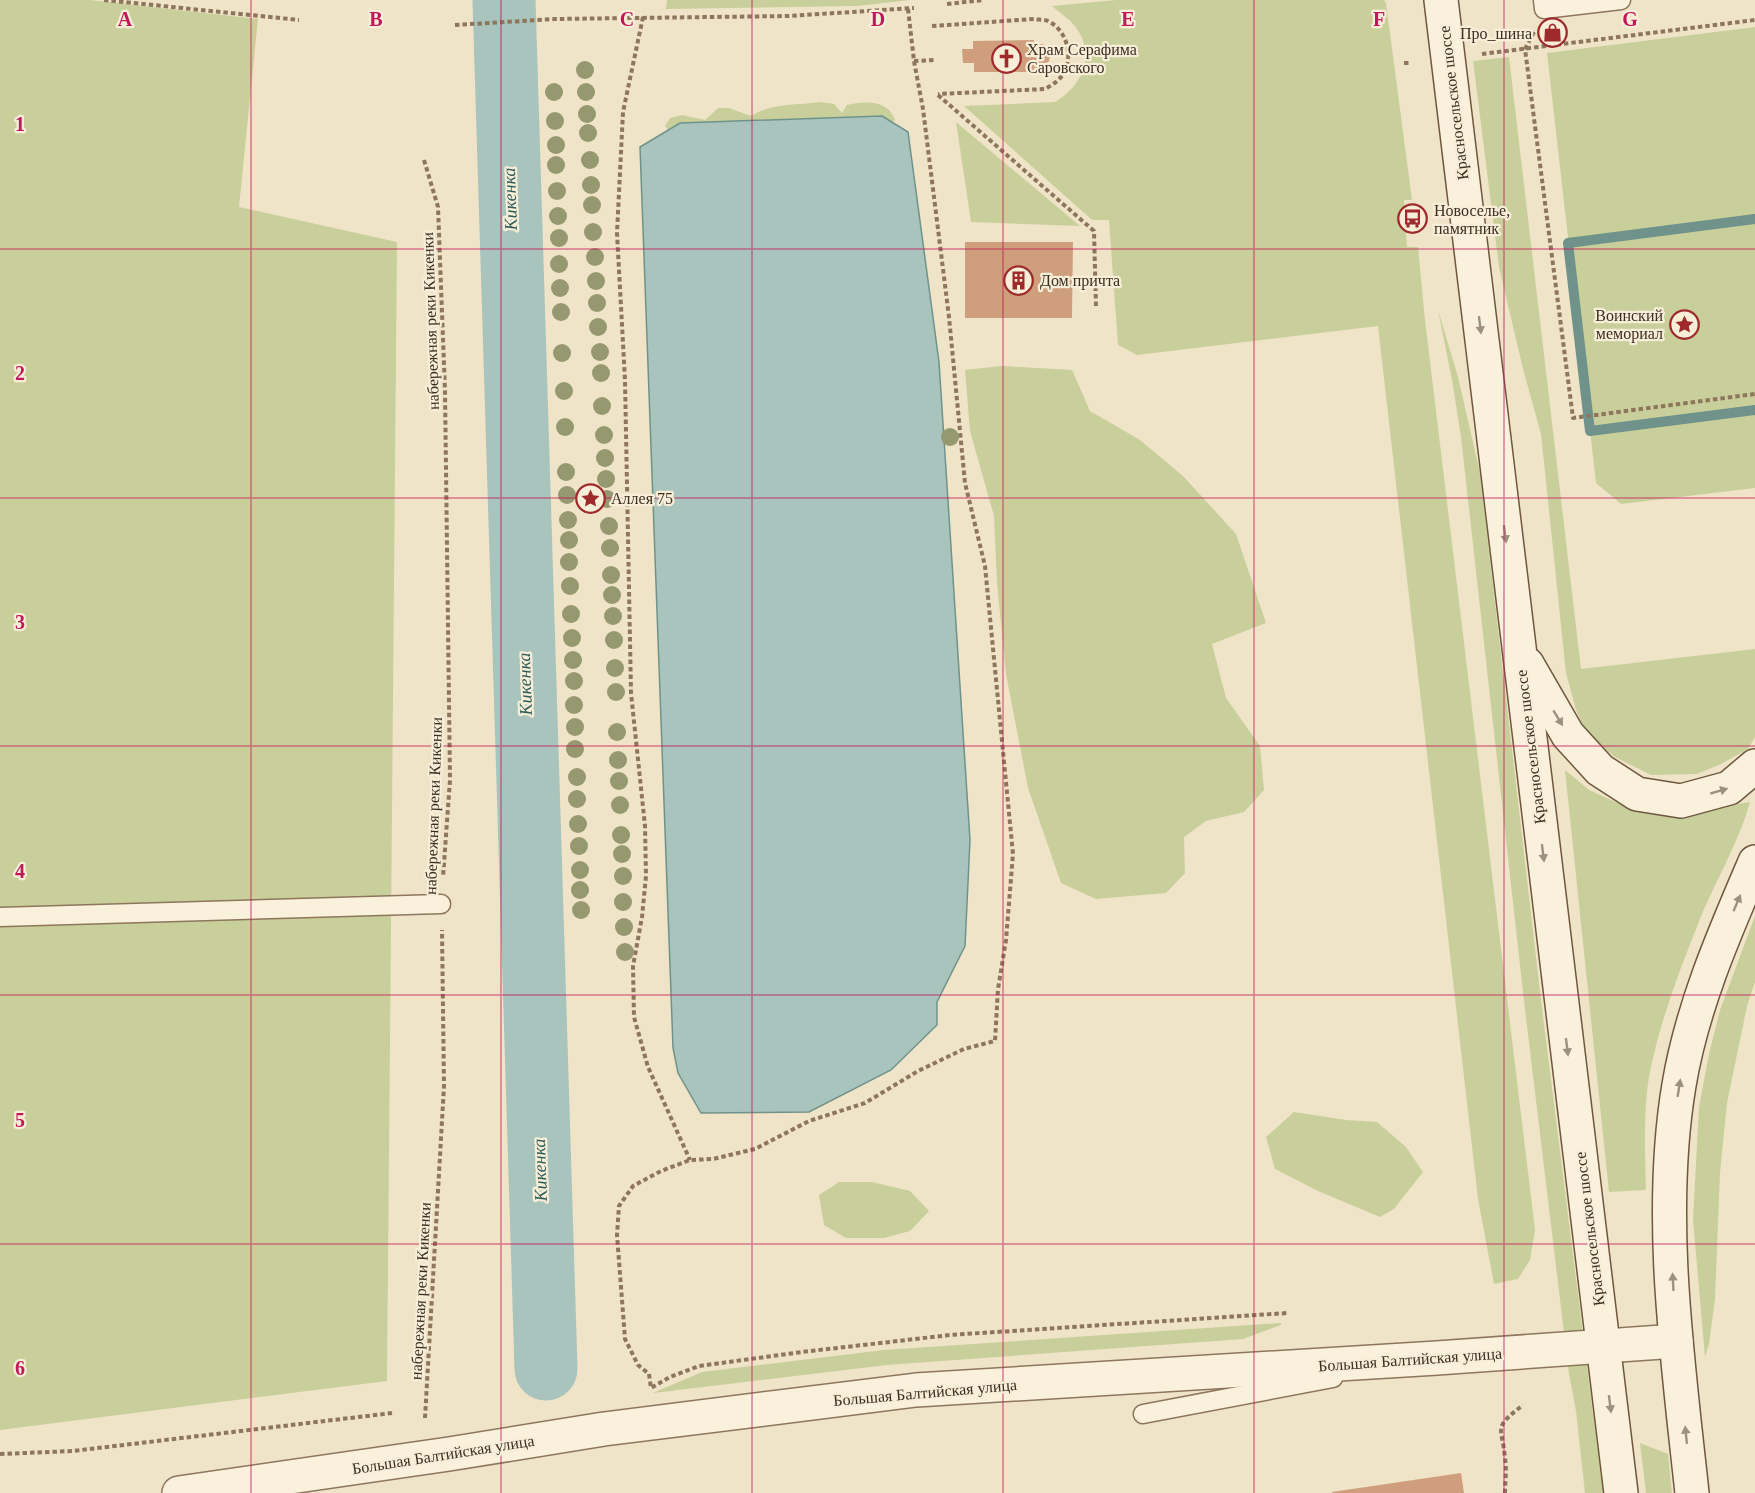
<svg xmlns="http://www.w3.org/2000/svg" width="1755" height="1493" viewBox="0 0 1755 1493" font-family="'Times New Roman',serif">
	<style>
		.green { fill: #c9cf9b }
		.water { fill: #a9c4bc; stroke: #6f938a; stroke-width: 1.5 }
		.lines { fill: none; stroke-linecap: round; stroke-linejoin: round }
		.stream { stroke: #6f938a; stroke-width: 10 }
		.river { stroke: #a9c4bc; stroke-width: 63 }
		.building { fill: #cf9f7d }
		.service-casing { stroke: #8d765c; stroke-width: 21 }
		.minor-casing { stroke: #8d765c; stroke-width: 36 }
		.secondary-casing { stroke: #6f573f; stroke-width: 36 }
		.path { stroke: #8d765c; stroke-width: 4; stroke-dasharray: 4.5 3; stroke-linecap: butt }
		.service { stroke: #faf1dc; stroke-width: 18 }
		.minor { stroke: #faf1dc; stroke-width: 33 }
		.secondary { stroke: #faf1dc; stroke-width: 33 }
		.tree { fill: #96986f }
		.oneway { fill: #9c907e }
		.grid { fill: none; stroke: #c2185b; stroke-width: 1.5; stroke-opacity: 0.55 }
		.labels { text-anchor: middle; stroke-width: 4.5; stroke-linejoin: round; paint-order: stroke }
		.poi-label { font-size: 16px; fill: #3d2e20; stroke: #f7eed8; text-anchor: start }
		.street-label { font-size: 16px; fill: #3d2e20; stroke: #f7eed8 }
		.water-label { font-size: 18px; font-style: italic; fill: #2f5d5a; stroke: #f7eed8 }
		.grid-label { font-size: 20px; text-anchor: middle; font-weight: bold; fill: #c2185b; stroke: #f7eed8; stroke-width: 4.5; stroke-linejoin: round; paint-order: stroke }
	</style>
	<rect width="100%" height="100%" fill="#f0e4c8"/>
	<g class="green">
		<polygon points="0,0 90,0 258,19 239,207 397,242 387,1381 0,1430"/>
		<polygon points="667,0 911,0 857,6 666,9"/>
		<path d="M1116,0H1384L1386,3L1412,200H1404L1407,247H1418L1425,320L1535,1230L1530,1260L1518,1279L1494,1284L1478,1199L1378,326L1137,355L1118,345L1109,220H1092L964,106L1055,102C1081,87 1096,57 1077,29C1071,20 1060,13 1052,6Z"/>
		<polygon points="1755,27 1755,488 1621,504 1596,483 1547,53"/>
		<polygon points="1509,57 1581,669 1755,649 1755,737 1748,749 1721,764 1697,774 1651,775 1615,757 1586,732 1576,710 1566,673 1541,434 1523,369 1499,267 1473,61"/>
		<path d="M821,102L834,104L842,113L847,105C864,101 888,99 895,120L884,129L668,130L665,126L670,118L682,115L705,120L718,108H729L751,116C770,103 799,105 821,102Z"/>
		<polygon points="956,122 1080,226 971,222"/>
		<polygon points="1438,310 1458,377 1480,473 1541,1000 1603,1493 1585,1493 1576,1411 1569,1374 1524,1001 1461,437 1452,380"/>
		<polygon points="1002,366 1072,370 1090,411 1140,440 1183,476 1236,534 1266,623 1212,644 1226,698 1260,746 1264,790 1244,812 1206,821 1184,837 1185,873 1166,893 1096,899 1061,883 1028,788 1006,674 997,583 994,516 970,431 965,370"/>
		<path d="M1565,770L1589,790L1618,803L1654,815L1686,816L1719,807L1750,802C1738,845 1714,883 1698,924C1679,972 1660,1021 1650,1072C1643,1107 1645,1154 1646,1190L1609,1192Z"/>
		<polygon points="1755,916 1755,982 1747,1006 1727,1103 1720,1173 1715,1299 1709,1344 1705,1357 1693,1220 1699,1107 1709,1054 1720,1010"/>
		<polygon points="1294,1112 1346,1120 1377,1122 1406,1147 1423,1172 1394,1209 1380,1217 1318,1191 1275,1169 1266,1137"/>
		<polygon points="839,1182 872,1182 910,1191 929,1211 910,1231 884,1238 846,1238 824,1225 819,1195"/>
		<polygon points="1281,1323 1281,1325 1243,1339 887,1365 653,1393 702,1372 884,1350"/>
		<polygon points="1640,1443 1668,1454 1672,1493 1646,1493"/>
	</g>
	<polygon class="water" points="882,116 908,132 939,362 970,840 965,946 937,1002 937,1025 891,1070 809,1112 701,1113 678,1073 673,1048 640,147 680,123"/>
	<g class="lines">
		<g class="stream">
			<polyline points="483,33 505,33"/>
			<polyline points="1755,219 1568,243 1590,431 1755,410"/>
		</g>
		<polyline class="river" points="504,0 546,1369"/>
	</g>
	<g class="building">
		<polygon points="1034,40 1034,44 1043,44 1047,47 1050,55 1049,61 1043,68 1034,68 1034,72 974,72 974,63 963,63 962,49 973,49 973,41"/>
		<polygon points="965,242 1073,242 1072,318 965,318"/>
		<polygon points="1461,1473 1464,1493 1332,1493 1332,1492"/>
	</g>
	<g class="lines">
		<defs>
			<g id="service">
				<polyline points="1543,0 1544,9 1621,0"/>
				<polyline points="0,917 441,904"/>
				<polyline points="1143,1414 1333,1378"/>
			</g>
			<polyline id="minor" points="179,1493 449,1454 604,1429 916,1390 1437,1358 1676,1341"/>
			<g id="secondary">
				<polyline points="1441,0 1621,1493"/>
				<polyline points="1527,664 1568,735 1600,770 1637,794 1681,801 1729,788 1755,766"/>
				<path d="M1692,1493C1678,1362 1657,1216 1679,1085C1692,1007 1724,934 1755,862"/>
			</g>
		</defs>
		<use href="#service" class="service-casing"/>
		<use href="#minor" class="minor-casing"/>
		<use href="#secondary" class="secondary-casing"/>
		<g class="path">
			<polyline points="104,0 299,20"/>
			<polyline points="947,4 983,0"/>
			<polyline points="908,9 914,61 923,109 949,317 965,483 985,566 1013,854 1006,940 998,989 995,1041 964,1049 918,1071 865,1103 809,1121 755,1149 713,1159 690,1160 661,1171 633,1186 619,1206 617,1235 625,1339 638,1365 649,1374 651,1388 670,1377 699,1366 802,1352 950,1335 1288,1313"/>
			<polyline points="643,17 623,112 617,233 625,380 631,693 645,826 646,876 642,917 633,966 634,1017 648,1067 690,1160"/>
			<polyline points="455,25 555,19 789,16 914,8"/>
			<path d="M932,26L1034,19C1038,20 1044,19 1048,21C1067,30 1074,57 1063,74C1059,81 1052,85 1045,89L938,94"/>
			<polyline points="1534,32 1525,49 1573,418 1755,394"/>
			<polyline points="1482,54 1755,20"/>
			<polyline points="914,61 935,60"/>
			<polyline points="1404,63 1410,63"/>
			<polyline points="938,95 1094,231 1096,307"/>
			<polyline points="424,160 438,207 445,391 450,780 443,877"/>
			<polyline points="425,1418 444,1086 442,930"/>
			<polyline points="0,1454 73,1451 392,1413"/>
			<path d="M1505,1493C1505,1482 1507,1470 1505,1458C1502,1425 1492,1429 1523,1405"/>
		</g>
		<use href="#service" class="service"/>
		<use href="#minor" class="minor"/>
		<use href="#secondary" class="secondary"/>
	</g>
	<g class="tree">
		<circle cx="585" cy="70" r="9"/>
		<circle cx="554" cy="92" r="9"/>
		<circle cx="586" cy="92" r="9"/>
		<circle cx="587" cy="114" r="9"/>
		<circle cx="555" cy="121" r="9"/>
		<circle cx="588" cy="133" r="9"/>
		<circle cx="556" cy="145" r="9"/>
		<circle cx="590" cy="160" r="9"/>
		<circle cx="556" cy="165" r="9"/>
		<circle cx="591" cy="185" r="9"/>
		<circle cx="557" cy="191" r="9"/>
		<circle cx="592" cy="205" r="9"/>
		<circle cx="558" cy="216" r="9"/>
		<circle cx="593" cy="232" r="9"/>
		<circle cx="559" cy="238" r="9"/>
		<circle cx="595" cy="257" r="9"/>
		<circle cx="559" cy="264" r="9"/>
		<circle cx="596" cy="281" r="9"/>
		<circle cx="560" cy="288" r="9"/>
		<circle cx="597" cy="303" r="9"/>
		<circle cx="561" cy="312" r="9"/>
		<circle cx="598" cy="327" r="9"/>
		<circle cx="600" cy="352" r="9"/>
		<circle cx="562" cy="353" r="9"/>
		<circle cx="601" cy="373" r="9"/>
		<circle cx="564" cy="391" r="9"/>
		<circle cx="602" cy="406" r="9"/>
		<circle cx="565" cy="427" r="9"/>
		<circle cx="604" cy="435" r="9"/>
		<circle cx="950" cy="437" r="9"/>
		<circle cx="605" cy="458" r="9"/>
		<circle cx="566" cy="472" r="9"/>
		<circle cx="606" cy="479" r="9"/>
		<circle cx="567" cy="495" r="9"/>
		<circle cx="607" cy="499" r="9"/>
		<circle cx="568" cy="520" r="9"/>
		<circle cx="609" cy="526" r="9"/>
		<circle cx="569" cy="540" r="9"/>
		<circle cx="610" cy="548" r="9"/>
		<circle cx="569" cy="562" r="9"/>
		<circle cx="611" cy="575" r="9"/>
		<circle cx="570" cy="586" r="9"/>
		<circle cx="612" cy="595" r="9"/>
		<circle cx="571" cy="614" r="9"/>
		<circle cx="613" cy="616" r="9"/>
		<circle cx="572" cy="638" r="9"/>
		<circle cx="614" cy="640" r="9"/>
		<circle cx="573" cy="660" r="9"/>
		<circle cx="615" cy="668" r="9"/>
		<circle cx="574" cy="681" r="9"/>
		<circle cx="616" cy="692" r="9"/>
		<circle cx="574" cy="705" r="9"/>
		<circle cx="575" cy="727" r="9"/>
		<circle cx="617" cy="732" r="9"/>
		<circle cx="575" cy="749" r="9"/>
		<circle cx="618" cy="760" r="9"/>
		<circle cx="577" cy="777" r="9"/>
		<circle cx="619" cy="781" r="9"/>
		<circle cx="577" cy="799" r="9"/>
		<circle cx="620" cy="805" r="9"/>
		<circle cx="578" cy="824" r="9"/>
		<circle cx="621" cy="835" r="9"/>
		<circle cx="579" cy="846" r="9"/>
		<circle cx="622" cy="854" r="9"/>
		<circle cx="580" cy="870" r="9"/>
		<circle cx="623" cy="876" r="9"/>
		<circle cx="580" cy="890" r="9"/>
		<circle cx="623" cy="902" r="9"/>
		<circle cx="581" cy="910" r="9"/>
		<circle cx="624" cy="927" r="9"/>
		<circle cx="625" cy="952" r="9"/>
	</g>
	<defs><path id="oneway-solid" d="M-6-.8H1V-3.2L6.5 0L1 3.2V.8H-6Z" transform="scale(1.5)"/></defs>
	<g class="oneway">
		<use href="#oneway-solid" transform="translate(1480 325) rotate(83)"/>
		<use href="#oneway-solid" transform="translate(1505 534) rotate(83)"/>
		<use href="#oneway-solid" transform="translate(1558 718) rotate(59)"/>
		<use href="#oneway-solid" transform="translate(1719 791) rotate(-16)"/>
		<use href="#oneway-solid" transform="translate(1543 853) rotate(83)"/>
		<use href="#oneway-solid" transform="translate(1737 903) rotate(-67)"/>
		<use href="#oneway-solid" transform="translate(1567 1047) rotate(83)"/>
		<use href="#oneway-solid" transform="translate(1679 1088) rotate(-81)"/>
		<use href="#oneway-solid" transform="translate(1673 1282) rotate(-93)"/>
		<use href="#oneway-solid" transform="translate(1610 1404) rotate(83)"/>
		<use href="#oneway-solid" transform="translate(1686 1435) rotate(-96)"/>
	</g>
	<path class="grid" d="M251,0V1493M501,0V1493M752,0V1493M1003,0V1493M1254,0V1493M1504,0V1493M0,249H1755M0,498H1755M0,746H1755M0,995H1755M0,1244H1755"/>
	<defs>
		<symbol id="shop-ring" viewBox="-11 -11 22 22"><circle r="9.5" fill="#f7eed8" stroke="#9e2a2b" stroke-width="1.5"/><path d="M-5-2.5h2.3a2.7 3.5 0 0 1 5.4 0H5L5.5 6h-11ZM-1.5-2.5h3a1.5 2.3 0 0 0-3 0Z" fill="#9e2a2b"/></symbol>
		<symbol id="church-ring" viewBox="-11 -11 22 22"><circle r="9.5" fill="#f7eed8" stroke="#9e2a2b" stroke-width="1.5"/><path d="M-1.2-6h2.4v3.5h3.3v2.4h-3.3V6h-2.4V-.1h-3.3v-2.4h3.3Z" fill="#9e2a2b"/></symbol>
		<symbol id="bus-ring" viewBox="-11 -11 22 22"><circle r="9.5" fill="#f7eed8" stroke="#9e2a2b" stroke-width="1.5"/><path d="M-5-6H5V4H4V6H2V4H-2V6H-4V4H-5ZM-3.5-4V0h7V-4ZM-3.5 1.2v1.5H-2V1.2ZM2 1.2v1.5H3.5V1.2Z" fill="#9e2a2b"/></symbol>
		<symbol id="building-ring" viewBox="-11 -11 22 22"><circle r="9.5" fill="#f7eed8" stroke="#9e2a2b" stroke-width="1.5"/><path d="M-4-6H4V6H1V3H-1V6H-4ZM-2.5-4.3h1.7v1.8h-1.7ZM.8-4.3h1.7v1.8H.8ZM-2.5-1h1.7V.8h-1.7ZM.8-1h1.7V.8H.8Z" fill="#9e2a2b"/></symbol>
		<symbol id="sight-ring" viewBox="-11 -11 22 22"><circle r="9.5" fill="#f7eed8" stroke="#9e2a2b" stroke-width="1.5"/><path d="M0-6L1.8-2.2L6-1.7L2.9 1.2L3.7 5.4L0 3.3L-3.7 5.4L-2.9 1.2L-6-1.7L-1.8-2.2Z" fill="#9e2a2b"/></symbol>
	</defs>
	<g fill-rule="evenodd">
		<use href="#shop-ring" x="1536" y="16" width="33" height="33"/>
		<use href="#church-ring" x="990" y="42" width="33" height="33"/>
		<use href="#bus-ring" x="1396" y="202" width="33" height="33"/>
		<use href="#building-ring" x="1002" y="264" width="33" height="33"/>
		<use href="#sight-ring" x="1668" y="308" width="33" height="33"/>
		<use href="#sight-ring" x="574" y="482" width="33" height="33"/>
	</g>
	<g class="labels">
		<g class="poi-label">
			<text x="1532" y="39" text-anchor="end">Про_шина</text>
			<text x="1027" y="55">Храм Серафима<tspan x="1027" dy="18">Саровского</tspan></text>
			<text x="1434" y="216">Новоселье,<tspan x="1434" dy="18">памятник</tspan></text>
			<text x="1040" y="286">Дом причта</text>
			<text x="1663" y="321" text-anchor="end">Воинский<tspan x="1663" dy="18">мемориал</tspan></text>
			<text x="611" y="504">Аллея 75</text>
		</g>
		<g class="street-label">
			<text transform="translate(1453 103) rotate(-97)" y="6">Красносельское шоссе</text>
			<text transform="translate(430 321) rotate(-92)" y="6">набережная реки Кикенки</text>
			<text transform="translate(1530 747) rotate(-97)" y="6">Красносельское шоссе</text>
			<text transform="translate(433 806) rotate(-88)" y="6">набережная реки Кикенки</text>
			<text transform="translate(1589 1229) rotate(-97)" y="6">Красносельское шоссе</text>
			<text transform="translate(420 1291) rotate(-87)" y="6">набережная реки Кикенки</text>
			<text transform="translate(1410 1359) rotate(-4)" y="6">Большая Балтийская улица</text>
			<text transform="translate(925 1392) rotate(-5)" y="6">Большая Балтийская улица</text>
			<text transform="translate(443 1454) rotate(-9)" y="6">Большая Балтийская улица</text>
		</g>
		<g class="water-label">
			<text transform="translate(510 199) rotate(-92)" y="6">Кикенка</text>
			<text transform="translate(525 684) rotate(-92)" y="6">Кикенка</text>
			<text transform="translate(540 1170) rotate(-92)" y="6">Кикенка</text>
		</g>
	</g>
	<g class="grid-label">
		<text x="125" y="26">A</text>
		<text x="376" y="26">B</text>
		<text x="627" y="26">C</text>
		<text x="878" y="26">D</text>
		<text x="1128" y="26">E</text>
		<text x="1379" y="26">F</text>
		<text x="1630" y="26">G</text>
		<text x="20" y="131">1</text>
		<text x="20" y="380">2</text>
		<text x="20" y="629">3</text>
		<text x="20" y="878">4</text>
		<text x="20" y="1127">5</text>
		<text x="20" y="1375">6</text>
	</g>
</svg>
